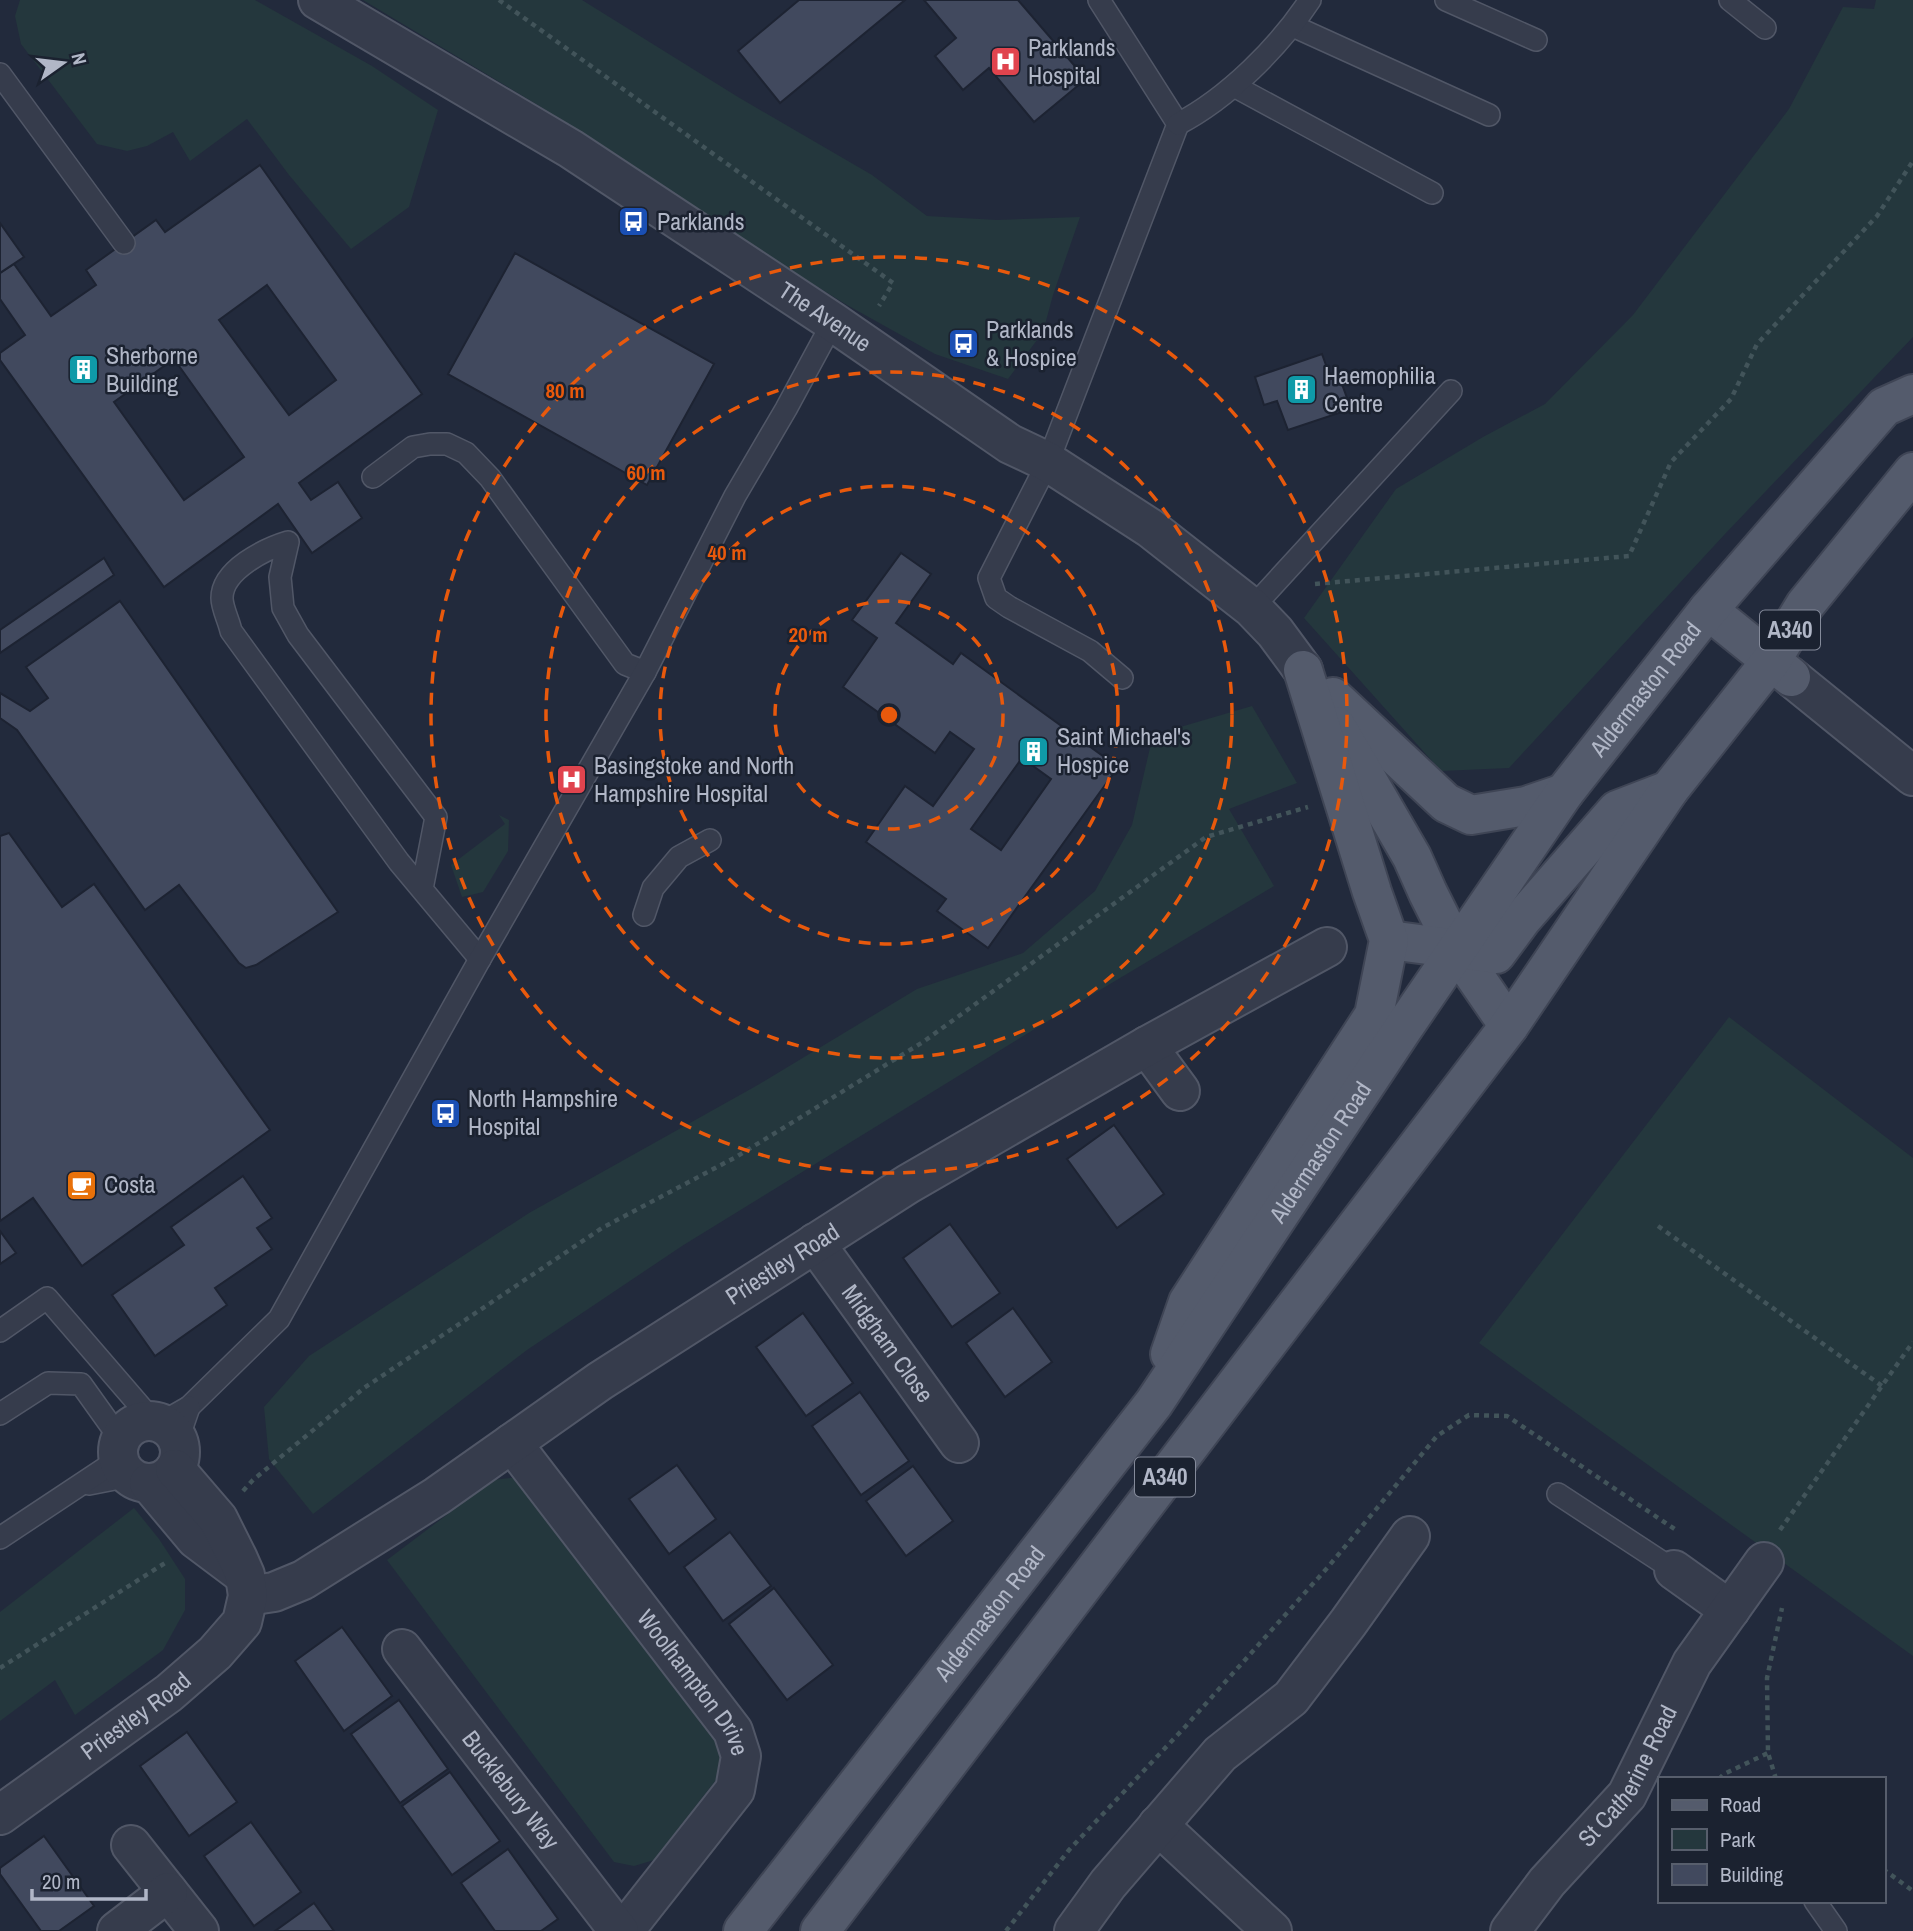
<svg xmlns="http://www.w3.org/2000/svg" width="1913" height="1931" viewBox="0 0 1913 1931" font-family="'Archivo Narrow',sans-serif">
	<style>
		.green { fill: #24373d }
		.building { fill: #41495e; stroke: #1d2332; stroke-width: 2; fill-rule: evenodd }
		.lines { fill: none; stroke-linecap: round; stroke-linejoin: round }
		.service-casing { stroke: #515767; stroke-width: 24 }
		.minor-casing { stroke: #515767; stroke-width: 42 }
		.tertiary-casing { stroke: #515767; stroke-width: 42 }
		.primary-casing { stroke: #3f4555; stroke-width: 42 }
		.path { stroke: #42545a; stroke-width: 4.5; stroke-dasharray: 5 5; stroke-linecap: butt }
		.service { stroke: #363c4c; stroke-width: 21 }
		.minor { stroke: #363c4c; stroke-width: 38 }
		.tertiary { stroke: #363c4c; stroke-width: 38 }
		.primary { stroke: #545b6c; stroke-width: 38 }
		.ring { fill: none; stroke: #e8590c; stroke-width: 3.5; stroke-dasharray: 12 9 }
		.labels { text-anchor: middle; stroke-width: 5; stroke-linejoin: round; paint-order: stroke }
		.shield { fill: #1b2230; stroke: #848a9a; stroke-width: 2 }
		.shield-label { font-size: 23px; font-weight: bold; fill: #b1b7c7 }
		.poi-label { font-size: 24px; fill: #b1b7c7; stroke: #1b2230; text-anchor: start }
		.street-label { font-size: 24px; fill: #b1b7c7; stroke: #1b2230 }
		.centre { fill: #e8590c; stroke: #1b2230; stroke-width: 3.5 }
		.ring-label { font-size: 21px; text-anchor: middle; font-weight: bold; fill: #e8590c; stroke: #1b2230; stroke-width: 5; stroke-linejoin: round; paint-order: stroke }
	</style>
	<rect width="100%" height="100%" fill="#222a3c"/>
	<g class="green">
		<polygon points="20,0 255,0 372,66 438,110 409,207 351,249 289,175 247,119 190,161 173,132 147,146 127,151 97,144 21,44 15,16"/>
		<polygon points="363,0 582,0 738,97 872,175 927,216 997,220 1080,217 1053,295 1043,332 1008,379 935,354 847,305 754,248 541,107"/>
		<polygon points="1876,0 1913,0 1913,337 1725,534 1509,768 1441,771 1304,618 1396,489 1483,437 1545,404 1633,315 1789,109 1843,7 1874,9"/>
		<polygon points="1252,706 1297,783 1229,809 1274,886 1033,1030 682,1246 527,1350 313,1514 269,1459 264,1407 309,1356 529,1213 756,1086 917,989 1023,953 1095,891 1132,825 1153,735"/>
		<polygon points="499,815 509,820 508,851 483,892 462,897 451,865 505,824"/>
		<polygon points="1729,1017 1913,1158 1913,1656 1479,1343"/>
		<polygon points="518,1477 721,1745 723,1771 654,1860 634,1866 614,1862 387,1560 493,1480"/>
		<polygon points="134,1508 159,1539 185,1579 185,1610 163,1650 75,1715 55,1680 0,1721 0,1612"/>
	</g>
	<g class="building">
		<polygon points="799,0 905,0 780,103 738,51"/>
		<polygon points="924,0 1018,0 1086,79 1034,122 989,68 963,90 935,56 956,38"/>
		<path d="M260,165L422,394L299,483L311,500L338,482L362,518L312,553L278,504L164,587L0,360V353L25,335L0,299V273L14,264L51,316L96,285L86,270L156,220L165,232ZM267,285L336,380L289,415L219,320ZM174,359L244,457L184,500L114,402Z"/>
		<polygon points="0,223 24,257 0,273"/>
		<polygon points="515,253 714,364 647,485 448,374"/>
		<polygon points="1322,354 1331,379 1339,376 1351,409 1288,430 1277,401 1264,405 1255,377"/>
		<path d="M901,553L931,574L896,623L953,664L961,653L1118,767L988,948L937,911L946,899L866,842L905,786L933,806L974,749L950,732L935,753L843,687L877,638L852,620ZM1022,758L1051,779L1001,850L971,829Z"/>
		<polygon points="104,558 114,575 0,653 0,630"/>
		<polygon points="120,601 338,912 256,965 246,968 239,963 179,885 145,910 17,730 0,718 0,693 30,711 48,698 26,667"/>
		<polygon points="9,833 62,907 94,884 270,1130 82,1266 33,1198 0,1221 0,836"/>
		<polygon points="1114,1125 1164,1194 1117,1228 1067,1159"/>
		<polygon points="243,1176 272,1218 257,1228 272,1249 215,1288 227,1305 155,1356 112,1295 184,1245 171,1227"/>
		<polygon points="950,1224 1000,1293 952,1327 903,1258"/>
		<polygon points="0,1231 16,1253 0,1264"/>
		<polygon points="1013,1308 1052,1362 1005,1397 966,1343"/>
		<polygon points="803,1313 853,1383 806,1416 756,1347"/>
		<polygon points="860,1392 909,1461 861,1495 812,1426"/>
		<polygon points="677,1465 716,1519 669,1554 629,1499"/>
		<polygon points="913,1466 953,1521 906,1556 866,1501"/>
		<polygon points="730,1532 771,1586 723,1621 684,1567"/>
		<polygon points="774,1588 833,1665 787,1700 729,1624"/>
		<polygon points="342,1627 392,1696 344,1731 295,1661"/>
		<polygon points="399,1700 448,1769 400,1803 351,1734"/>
		<polygon points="187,1732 237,1802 189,1836 140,1766"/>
		<polygon points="450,1772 500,1841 452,1875 402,1806"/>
		<polygon points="251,1822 301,1892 254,1926 204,1856"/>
		<polygon points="44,1836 94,1906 59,1931 41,1931 0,1874 0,1868"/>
		<polygon points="508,1849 558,1919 541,1931 495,1931 461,1883"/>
		<polygon points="314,1903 334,1931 275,1931"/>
	</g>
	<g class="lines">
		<defs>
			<g id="service">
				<polyline points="1099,0 1178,124 1048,462 989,578 996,598 1009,607 1090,651 1122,678"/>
				<polyline points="1446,0 1536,40"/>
				<polyline points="1730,0 1765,28"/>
				<polyline points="1293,26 1489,115"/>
				<polyline points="0,74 124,243"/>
				<polyline points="1234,86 1432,193"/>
				<path d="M1178,124C1228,98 1279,47 1310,0"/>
				<polyline points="373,477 413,447 430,444 447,444 466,453 490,478 625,664 645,672"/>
				<polyline points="1252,608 1451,391"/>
				<path d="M422,889L436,817L298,635L283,608L280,577L288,542C265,549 222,570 222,598C222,608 229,621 231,631L399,862L480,959"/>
				<polyline points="644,915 653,888 679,857 710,840"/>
				<polyline points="0,1331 47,1298 153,1421"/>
				<polyline points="0,1414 48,1383 81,1384 121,1440"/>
				<polyline points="161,1423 189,1407 279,1319 480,959 645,672 735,496 786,409 833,322"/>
				<polyline points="178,1439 189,1407"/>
				<polyline points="89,1484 130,1476"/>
				<polyline points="1558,1494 1674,1570"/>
				<polyline points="0,1538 119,1459"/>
				<polyline points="1815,1901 1836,1931"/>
			</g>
			<g id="minor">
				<polyline points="1791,677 1913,776"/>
				<polyline points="1147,1046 1180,1091"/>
				<path id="s1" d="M815,1243L959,1443"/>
				<circle cx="149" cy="1452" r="31"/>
				<path id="s2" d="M512,1443L733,1731L741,1756L735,1790L624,1931"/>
				<polyline points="1674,1570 1730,1610"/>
				<path id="s3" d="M248,1596L274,1592L303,1580L437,1496L600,1381L908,1184L1147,1046L1327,947"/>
				<path id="s4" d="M402,1649L619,1931"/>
				<polyline points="1158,1825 1272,1931"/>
				<polyline points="131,1845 199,1931"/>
				<polyline points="117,1931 168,1892"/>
				<polyline points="1074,1931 1108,1884 1220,1754 1291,1698 1348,1623 1410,1536"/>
				<path id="s5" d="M1510,1931L1547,1882L1627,1795L1692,1663L1764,1562"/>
			</g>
			<g id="tertiary">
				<path id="s6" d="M318,0L571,149L833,322L1010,444L1048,462L1150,528L1252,608L1275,632L1303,670"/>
				<polyline points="149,1483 196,1539 240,1572"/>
				<path id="s7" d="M0,1815L169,1693L215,1653L242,1622L248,1596L245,1575L238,1559L218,1519L175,1469"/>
			</g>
			<g id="primary">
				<polyline points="1708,610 1791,677"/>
				<polyline points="1333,697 1446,803 1471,815 1526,806 1564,793"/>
				<polyline points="1336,726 1412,857 1428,893 1456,949 1509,1026"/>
				<polyline points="1389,940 1496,954 1522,919 1617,810 1669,790"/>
				<polyline points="1170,1354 1188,1302 1374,1015 1389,940 1372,892 1303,670"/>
				<path id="s8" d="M743,1931L1154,1403L1402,1030L1564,793L1708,610L1884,407L1913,394"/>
				<polyline points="820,1931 1509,1026 1669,790 1771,661 1805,605 1913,472"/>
			</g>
		</defs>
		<use href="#service" class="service-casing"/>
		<use href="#minor" class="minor-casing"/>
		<use href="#tertiary" class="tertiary-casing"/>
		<use href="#primary" class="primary-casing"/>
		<g class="path">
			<polyline points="499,0 893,283 879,306"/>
			<polyline points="1315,584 1629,556 1671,462 1731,399 1757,344 1877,216 1913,161"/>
			<polyline points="1658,1226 1882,1386"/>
			<polyline points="243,1491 253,1480 364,1388 602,1228 736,1157 923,1042 1206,837 1308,807"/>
			<polyline points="1780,1530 1913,1342"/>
			<polyline points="0,1668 165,1563"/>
			<polyline points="1719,1779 1724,1774 1768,1753"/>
			<polyline points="1776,1779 1768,1753 1767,1678 1782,1608"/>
			<polyline points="1883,1869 1913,1891"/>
			<polyline points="1006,1931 1069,1850 1185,1727 1328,1567 1437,1436 1469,1415 1507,1416 1676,1530"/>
		</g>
		<use href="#service" class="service"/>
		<use href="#minor" class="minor"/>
		<use href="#tertiary" class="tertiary"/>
		<use href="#primary" class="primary"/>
	</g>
	<g class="ring">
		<circle cx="889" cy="715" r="114"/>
		<circle cx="889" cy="715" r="229"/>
		<circle cx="889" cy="715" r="343"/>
		<circle cx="889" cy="715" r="458"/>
	</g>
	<defs>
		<symbol id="hospital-square" viewBox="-11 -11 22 22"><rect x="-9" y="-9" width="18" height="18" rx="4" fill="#e0444e" stroke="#1b2230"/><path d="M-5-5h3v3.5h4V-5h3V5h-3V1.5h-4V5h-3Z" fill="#fff"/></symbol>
		<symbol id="bus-square" viewBox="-11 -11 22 22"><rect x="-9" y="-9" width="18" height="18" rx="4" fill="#1a4fb4" stroke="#1b2230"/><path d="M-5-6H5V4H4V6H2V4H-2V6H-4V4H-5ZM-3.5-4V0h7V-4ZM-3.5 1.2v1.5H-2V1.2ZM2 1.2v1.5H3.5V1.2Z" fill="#fff"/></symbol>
		<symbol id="building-square" viewBox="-11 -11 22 22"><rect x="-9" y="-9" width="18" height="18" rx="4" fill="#0f9aa8" stroke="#1b2230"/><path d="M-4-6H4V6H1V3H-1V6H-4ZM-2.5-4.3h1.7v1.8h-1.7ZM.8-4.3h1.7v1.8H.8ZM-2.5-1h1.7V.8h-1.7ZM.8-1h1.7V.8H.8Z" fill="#fff"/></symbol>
		<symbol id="cafe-square" viewBox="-11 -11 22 22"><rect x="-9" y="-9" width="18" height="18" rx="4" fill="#e8710a" stroke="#1b2230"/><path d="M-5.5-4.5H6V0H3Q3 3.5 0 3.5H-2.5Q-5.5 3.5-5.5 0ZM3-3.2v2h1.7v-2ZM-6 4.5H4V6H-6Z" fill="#fff"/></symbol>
	</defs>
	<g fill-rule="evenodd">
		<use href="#hospital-square" x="988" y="44" width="35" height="35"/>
		<use href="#bus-square" x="616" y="204" width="35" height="35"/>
		<use href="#bus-square" x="946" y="326" width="35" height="35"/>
		<use href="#building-square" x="66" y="352" width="35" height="35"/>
		<use href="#building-square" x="1284" y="372" width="35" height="35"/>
		<use href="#building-square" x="1016" y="734" width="35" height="35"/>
		<use href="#hospital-square" x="554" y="762" width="35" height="35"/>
		<use href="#bus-square" x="428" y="1096" width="35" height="35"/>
		<use href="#cafe-square" x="64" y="1168" width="35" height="35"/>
	</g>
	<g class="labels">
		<g class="shield">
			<rect x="1760" y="610.5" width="60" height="39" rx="5"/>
			<rect x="1135" y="1457.5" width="60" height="39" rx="5"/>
		</g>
		<g class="shield-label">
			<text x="1790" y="638">A340</text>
			<text x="1165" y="1485">A340</text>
		</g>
		<g class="poi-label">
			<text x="1028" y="56">Parklands<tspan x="1028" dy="28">Hospital</tspan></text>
			<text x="657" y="230">Parklands</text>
			<text x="986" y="338">Parklands<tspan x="986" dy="28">&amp; Hospice</tspan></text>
			<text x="106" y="364">Sherborne<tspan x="106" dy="28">Building</tspan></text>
			<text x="1324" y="384">Haemophilia<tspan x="1324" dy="28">Centre</tspan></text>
			<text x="1057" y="745">Saint Michael's<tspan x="1057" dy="28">Hospice</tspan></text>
			<text x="594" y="774">Basingstoke and North<tspan x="594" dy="28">Hampshire Hospital</tspan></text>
			<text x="468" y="1107">North Hampshire<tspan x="468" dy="28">Hospital</tspan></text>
			<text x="104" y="1193">Costa</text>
		</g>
		<g class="street-label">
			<text dy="8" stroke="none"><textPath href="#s6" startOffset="598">The Avenue</textPath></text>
			<text dy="8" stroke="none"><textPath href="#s8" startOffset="1536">Aldermaston Road</textPath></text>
			<text dy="8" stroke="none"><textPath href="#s8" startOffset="970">Aldermaston Road</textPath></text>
			<text dy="8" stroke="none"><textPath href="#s3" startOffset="632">Priestley Road</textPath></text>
			<text dy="8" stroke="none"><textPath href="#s1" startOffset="124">Midgham Close</textPath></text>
			<text dy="8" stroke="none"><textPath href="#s8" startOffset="402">Aldermaston Road</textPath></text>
			<text dy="8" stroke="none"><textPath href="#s2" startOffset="301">Woolhampton Drive</textPath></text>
			<text dy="8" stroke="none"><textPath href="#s7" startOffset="168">Priestley Road</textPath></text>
			<text dy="8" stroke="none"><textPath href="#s5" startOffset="196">St Catherine Road</textPath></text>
			<text dy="8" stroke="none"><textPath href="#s4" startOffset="178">Bucklebury Way</textPath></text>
		</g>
	</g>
	<circle cx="889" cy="715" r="10" class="centre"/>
	<g class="ring-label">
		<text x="565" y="398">80 m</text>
		<text x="646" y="480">60 m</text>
		<text x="727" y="560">40 m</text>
		<text x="808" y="642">20 m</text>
	</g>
	<rect x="1658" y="1777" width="228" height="126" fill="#1b2230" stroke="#575e6c" stroke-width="2"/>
	<rect x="1672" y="1800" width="35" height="10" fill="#545b6c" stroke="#575e6c" stroke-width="2"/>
	<text x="1720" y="1812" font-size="21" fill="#b1b7c7">Road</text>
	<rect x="1672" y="1829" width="35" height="21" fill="#24373d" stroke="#575e6c" stroke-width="2"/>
	<text x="1720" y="1847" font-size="21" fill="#b1b7c7">Park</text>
	<rect x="1672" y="1864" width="35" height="21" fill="#41495e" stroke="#575e6c" stroke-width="2"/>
	<text x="1720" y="1882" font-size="21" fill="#b1b7c7">Building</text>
	<g transform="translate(63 63) rotate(76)" stroke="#1b2230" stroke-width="5" paint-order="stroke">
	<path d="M0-5L12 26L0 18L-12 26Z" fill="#b1b7c7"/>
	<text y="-10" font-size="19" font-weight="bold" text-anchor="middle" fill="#b1b7c7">N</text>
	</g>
	<path d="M32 1889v10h114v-10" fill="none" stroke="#b1b7c7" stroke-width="3.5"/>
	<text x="42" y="1889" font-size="21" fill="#b1b7c7" stroke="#1b2230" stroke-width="5" paint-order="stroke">20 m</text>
</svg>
